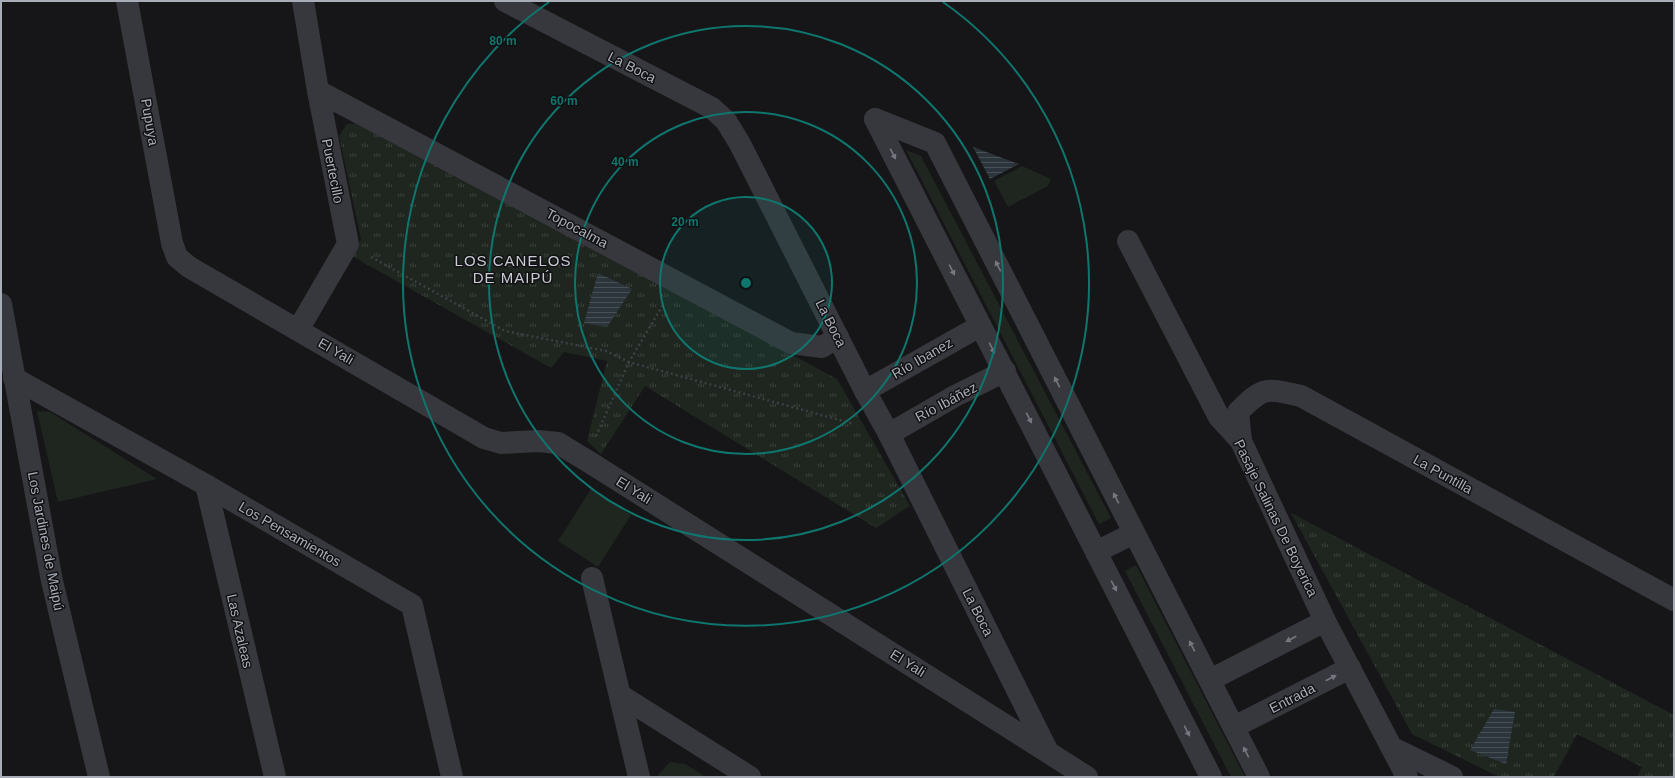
<svg xmlns="http://www.w3.org/2000/svg" width="1675" height="778" viewBox="0 0 1675 778" font-family="Helvetica,sans-serif">
	<style>
		.grass { fill: #1e261f }
		.park { fill: url(#park-tufts) }
		.water { fill: url(#water-rules) }
		.lines { fill: none; stroke-linecap: round; stroke-linejoin: round }
		.path { stroke: #3d3f44; stroke-width: 2.5; stroke-dasharray: 2 3; stroke-linecap: butt }
		.minor { stroke: #37383d; stroke-width: 22 }
		.oneway { fill: #757881 }
		.ring { fill: none; stroke: #0f766e; stroke-width: 2 }
		.labels { text-anchor: middle; stroke-width: 3; stroke-linejoin: round; paint-order: stroke }
		.street-label { font-size: 14px; fill: #a8adb8; stroke: #111113 }
		.neighbourhood-label { font-size: 15px; letter-spacing: 1px; fill: #c9ccd4; stroke: #111113 }
		.centre { fill: #0f766e; stroke: #111113; stroke-width: 2 }
		.ring-label { font-size: 12px; text-anchor: middle; font-weight: bold; fill: #0f766e; stroke: #111113; stroke-width: 3; stroke-linejoin: round; paint-order: stroke }
	</style>
	<defs>
		<pattern id="park-tufts" width="24" height="20" patternUnits="userSpaceOnUse"><rect width="24" height="20" fill="#1e261f"/><path d="M3 7l-1-3M5 7V3M7 7l1-3M15 17l-1-3M17 17v-4M19 17l1-3" fill="none" stroke="#3c433d"/></pattern>
		<pattern id="water-rules" width="6" height="5" patternUnits="userSpaceOnUse"><rect width="6" height="5" fill="#2c353c"/><path d="M0 2.5h6" fill="none" stroke="#485056"/></pattern>
	</defs>
	<rect width="100%" height="100%" fill="#161618"/>
	<g class="grass">
		<polygon points="906,150 921,156 1111,518 1099,524"/>
		<polygon points="1022,166 1051,179 1048,186 1008,207 994,181"/>
		<polygon points="37,411 50,412 157,479 58,502"/>
		<polygon points="591,489 631,515 598,567 558,541"/>
		<polygon points="1136,565 1245,777 1231,777 1125,571"/>
		<polygon points="670,762 685,764 706,777 659,777 658,775"/>
	</g>
	<g class="park">
		<polygon points="362,123 837,379 910,506 876,528 645,386 601,454 587,441 607,361 564,352 551,368 352,256 361,239 339,136 347,124"/>
		<polygon points="1291,513 1674,715 1674,777 1637,777 1642,767 1577,734 1554,777 1499,777 1412,734"/>
	</g>
	<g class="water">
		<polygon points="973,147 1019,164 990,179"/>
		<polygon points="598,273 632,289 607,327 584,323"/>
		<polygon points="1494,709 1515,712 1506,764 1470,750"/>
	</g>
	<g class="lines">
		<g class="path">
			<polyline points="371,257 505,331 606,351 629,362 854,424"/>
			<polyline points="596,436 629,362 664,303"/>
		</g>
		<g class="minor">
			<polyline points="127,1 172,243 177,257 189,267 484,438 501,443 538,441 558,443 594,465 1087,777"/>
			<polyline points="505,1 712,108 726,121 740,144 865,391 889,434 1047,750"/>
			<polyline points="318,91 791,343 822,347 838,337"/>
			<polyline points="875,119 935,143 1259,777"/>
			<polyline points="875,119 1211,777"/>
			<polyline points="1128,241 1219,417 1241,441 1325,621 1407,777"/>
			<polyline points="1,304 52,581 99,777"/>
			<polyline points="298,330 348,244 318,91 303,1"/>
			<polyline points="14,378 206,485 412,605 452,777"/>
			<polyline points="865,391 980,326"/>
			<polyline points="889,434 955,396 1005,371"/>
			<path d="M1241,441L1238,412C1264,386 1265,388 1301,396L1674,600"/>
			<polyline points="206,485 275,777"/>
			<polyline points="1096,552 1134,533"/>
			<polyline points="592,578 639,777"/>
			<polyline points="1210,680 1325,621"/>
			<polyline points="620,695 750,777"/>
			<polyline points="1234,727 1350,668"/>
			<polyline points="1393,748 1452,777"/>
		</g>
	</g>
	<defs><path id="oneway-solid" d="M-6-.8H1V-3.2L6.5 0L1 3.2V.8H-6Z"/></defs>
	<g class="oneway">
		<use href="#oneway-solid" transform="translate(893 154) rotate(63)"/>
		<use href="#oneway-solid" transform="translate(998 266) rotate(-117)"/>
		<use href="#oneway-solid" transform="translate(952 270) rotate(63)"/>
		<use href="#oneway-solid" transform="translate(992 348) rotate(62)"/>
		<use href="#oneway-solid" transform="translate(1057 382) rotate(-117)"/>
		<use href="#oneway-solid" transform="translate(1029 418) rotate(63)"/>
		<use href="#oneway-solid" transform="translate(1116 498) rotate(-117)"/>
		<use href="#oneway-solid" transform="translate(1114 586) rotate(63)"/>
		<use href="#oneway-solid" transform="translate(1291 639) rotate(153)"/>
		<use href="#oneway-solid" transform="translate(1192 646) rotate(-117)"/>
		<use href="#oneway-solid" transform="translate(1331 678) rotate(-27)"/>
		<use href="#oneway-solid" transform="translate(1187 731) rotate(63)"/>
		<use href="#oneway-solid" transform="translate(1246 752) rotate(-117)"/>
	</g>
	<circle cx="746" cy="283" r="86" fill="#0f766e" fill-opacity=".12"/>
	<g class="ring">
		<circle cx="746" cy="283" r="86"/>
		<circle cx="746" cy="283" r="171"/>
		<circle cx="746" cy="283" r="257"/>
		<path d="M943 2A343 343 0 1 1 549 2"/>
	</g>
	<g class="labels">
		<g class="street-label">
			<text transform="translate(632 67) rotate(27)" y="5">La Boca</text>
			<text transform="translate(150 122) rotate(80)" y="5">Pupuya</text>
			<text transform="translate(333 171) rotate(79)" y="5">Puertecillo</text>
			<text transform="translate(577 228) rotate(28)" y="5">Topocalma</text>
			<text transform="translate(831 323) rotate(63)" y="5">La Boca</text>
			<text transform="translate(336 351) rotate(30)" y="5">El Yali</text>
			<text transform="translate(922 358) rotate(-30)" y="5">Río Ibanez</text>
			<text transform="translate(946 402) rotate(-28)" y="5">Río Ibáñez</text>
			<text transform="translate(1443 474) rotate(29)" y="5">La Puntilla</text>
			<text transform="translate(634 490) rotate(32)" y="5">El Yali</text>
			<text transform="translate(1276 518) rotate(64)" y="5">Pasaje Salinas De Boyerica</text>
			<text transform="translate(290 534) rotate(30)" y="5">Los Pensamientos</text>
			<text transform="translate(46 541) rotate(79)" y="5">Los Jardines de Maipú</text>
			<text transform="translate(978 612) rotate(63)" y="5">La Boca</text>
			<text transform="translate(240 631) rotate(77)" y="5">Las Azaleas</text>
			<text transform="translate(908 663) rotate(32)" y="5">El Yali</text>
			<text transform="translate(1292 698) rotate(-27)" y="5">Entrada</text>
		</g>
		<g class="neighbourhood-label">
			<text x="513" y="266">LOS CANELOS<tspan x="513" dy="17">DE MAIPÚ</tspan></text>
		</g>
	</g>
	<circle cx="746" cy="283" r="6" class="centre"/>
	<g class="ring-label">
		<text x="503" y="45">80 m</text>
		<text x="564" y="105">60 m</text>
		<text x="625" y="166">40 m</text>
		<text x="685" y="226">20 m</text>
	</g>
	<rect width="1675" height="778" fill="none" stroke="#a8adb8" stroke-width="4"/>
</svg>
